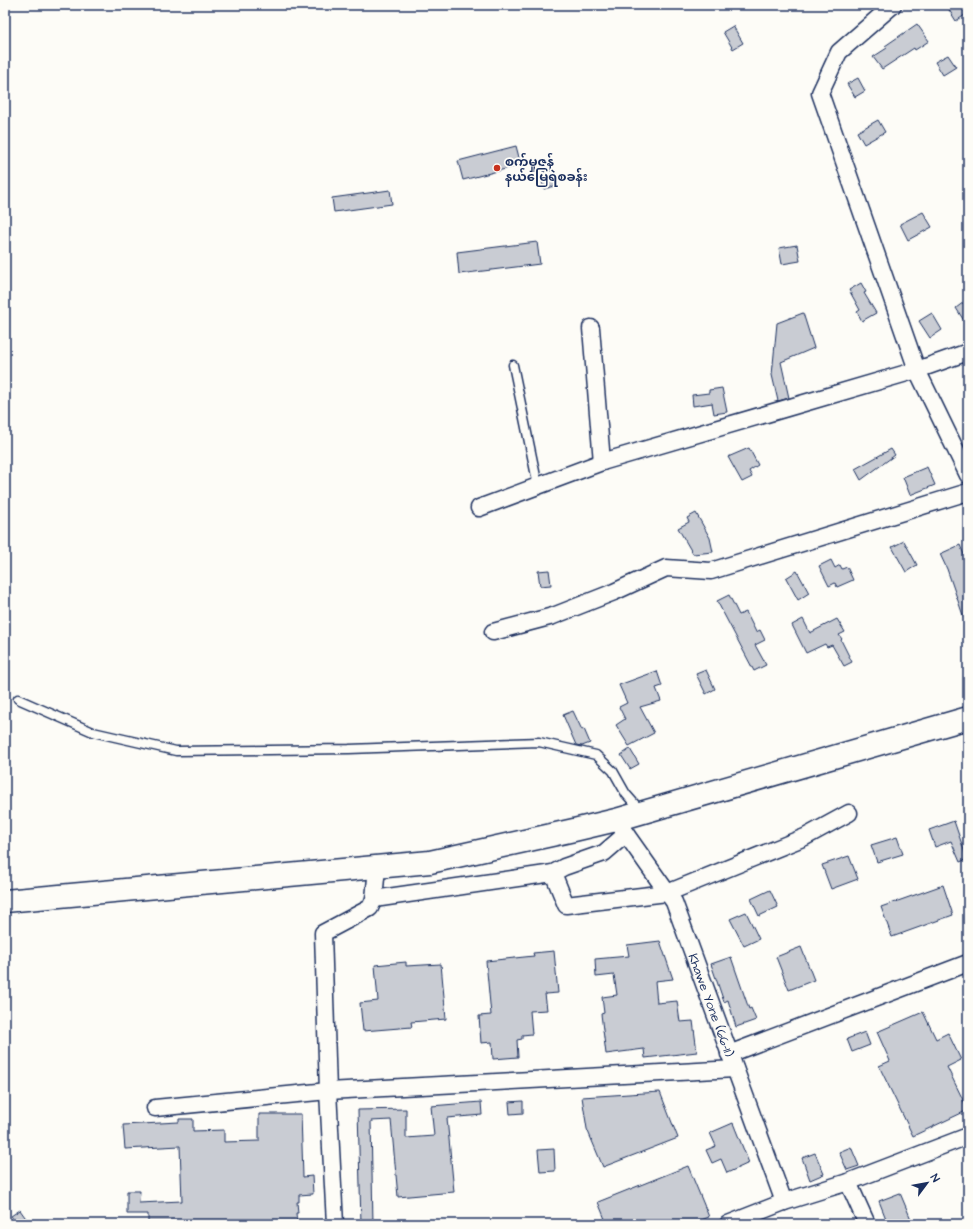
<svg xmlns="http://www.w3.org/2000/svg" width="973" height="1229" viewBox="0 0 973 1229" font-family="'Architects Daughter','Noto Sans Myanmar',sans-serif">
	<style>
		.building { fill: #c9ccd3; stroke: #1b2f5e }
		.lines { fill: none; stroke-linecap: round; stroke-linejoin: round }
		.lane-casing { stroke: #1b2f5e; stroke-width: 11 }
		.street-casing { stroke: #1b2f5e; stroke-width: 19 }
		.secondary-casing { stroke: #1b2f5e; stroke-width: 25 }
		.lane { stroke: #fdfcf7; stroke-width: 8 }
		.street { stroke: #fdfcf7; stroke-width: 16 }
		.secondary { stroke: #fdfcf7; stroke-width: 22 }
		.poi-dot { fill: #c8321e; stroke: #fdfcf7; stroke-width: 1.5 }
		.labels { text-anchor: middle; stroke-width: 3.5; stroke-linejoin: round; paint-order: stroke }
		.poi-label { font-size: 13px; font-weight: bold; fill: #1b2f5e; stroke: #fdfcf7; text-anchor: start }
		.street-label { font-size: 13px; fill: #1b2f5e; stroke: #fdfcf7 }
	</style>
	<rect width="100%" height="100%" fill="#fdfcf7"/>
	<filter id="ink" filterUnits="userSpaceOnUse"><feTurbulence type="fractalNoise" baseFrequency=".025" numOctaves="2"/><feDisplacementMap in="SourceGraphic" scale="8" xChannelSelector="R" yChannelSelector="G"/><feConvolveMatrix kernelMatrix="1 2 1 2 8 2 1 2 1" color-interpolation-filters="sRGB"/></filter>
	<g filter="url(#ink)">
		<g class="building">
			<polygon points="946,5 968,5 968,13 956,21"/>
			<polygon points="917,24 929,41 915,50 914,48 882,69 873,57 887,48 885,46"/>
			<polygon points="733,26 743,43 733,49 723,32"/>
			<polygon points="948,55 956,67 943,75 935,62"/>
			<polygon points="858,78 865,91 855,97 847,84"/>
			<polygon points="878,120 885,132 864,144 857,132"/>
			<polygon points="516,146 521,165 463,180 458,161"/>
			<polygon points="552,175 555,186 544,189 541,178"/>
			<polygon points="390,190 392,204 334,212 332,198"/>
			<polygon points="923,212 932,227 908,240 900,224"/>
			<polygon points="537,242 540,264 459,274 457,252"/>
			<polygon points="797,245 800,261 782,264 779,248"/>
			<polygon points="861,283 866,292 864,293 876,313 862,321 857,312 860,310 849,290"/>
			<polygon points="968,299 968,327 956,308"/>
			<polygon points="803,313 814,348 781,362 789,398 778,401 772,375 777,323"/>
			<polygon points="932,313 942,330 930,338 919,321"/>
			<polygon points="722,388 727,412 714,414 712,403 693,406 692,395 709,393 709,390"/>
			<polygon points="749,448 758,465 749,471 752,477 742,482 728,457"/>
			<polygon points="891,449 895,455 861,480 855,469"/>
			<polygon points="927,467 935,485 910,495 903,477"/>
			<polygon points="696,513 710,538 713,552 693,554 678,528 689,522 687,518"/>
			<polygon points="904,541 917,565 906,572 892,547"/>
			<polygon points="960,545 968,564 968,623 966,624 947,569 940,554"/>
			<polygon points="831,560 835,568 840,565 842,569 847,567 853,580 837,587 835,583 829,586 819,566"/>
			<polygon points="549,570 551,585 540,586 538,571"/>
			<polygon points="797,571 809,593 798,600 786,578"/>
			<polygon points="729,595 739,615 746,612 756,632 760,630 765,640 755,645 766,665 754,671 717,601"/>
			<polygon points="803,619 810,633 837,619 845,632 839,635 842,639 841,640 852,662 844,666 832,645 827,647 825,644 806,653 792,625"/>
			<polygon points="706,670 715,689 706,694 696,674"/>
			<polygon points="657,671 662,686 656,688 661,701 640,707 654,733 629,746 616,725 625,719 619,707 627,703 619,685"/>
			<polygon points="573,711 582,730 584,729 590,743 582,746 576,745 563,715"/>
			<polygon points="630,749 639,764 630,769 621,755"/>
			<polygon points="954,821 967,859 960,862 951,841 935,847 929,830"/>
			<polygon points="897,837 903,854 877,862 871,845"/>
			<polygon points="849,856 858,879 831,889 822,865"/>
			<polygon points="943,885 953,915 892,937 881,907"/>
			<polygon points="770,890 778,907 759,916 751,899"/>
			<polygon points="746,912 759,939 744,946 730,919"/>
			<polygon points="660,941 673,979 655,981 657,1003 677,1001 680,1022 693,1021 697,1052 645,1058 644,1049 606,1054 601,1014 604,1013 602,997 617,995 614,975 596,977 595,959 629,956 627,945"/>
			<polygon points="801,947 814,980 789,990 776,957"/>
			<polygon points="554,951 558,993 545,994 547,1010 530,1011 532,1034 522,1035 522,1039 517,1040 518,1057 493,1059 492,1042 481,1043 479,1016 491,1015 486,961 534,956 533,953"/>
			<polygon points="731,957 749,1009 751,1008 756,1020 736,1027 728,1000 724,1002 711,964"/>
			<polygon points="406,962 406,966 441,964 446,1019 411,1022 412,1027 363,1031 360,1003 378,1001 375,965"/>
			<polygon points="923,1012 936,1039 948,1033 961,1060 947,1067 968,1110 913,1136 879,1066 890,1061 877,1032"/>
			<polygon points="865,1032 870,1045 852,1052 847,1039"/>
			<polygon points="660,1092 678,1138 603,1167 587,1129 582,1097"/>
			<polygon points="523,1101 523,1113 510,1114 509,1102"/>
			<polygon points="481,1102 482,1115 447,1118 454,1192 398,1197 391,1120 371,1121 373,1224 361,1224 358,1110 406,1109 406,1138 434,1136 431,1106"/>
			<polygon points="259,1114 301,1114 303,1177 312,1176 313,1194 299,1195 299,1202 297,1202 298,1213 296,1213 297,1224 148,1224 148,1214 127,1214 127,1191 140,1191 139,1203 182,1201 180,1146 125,1149 123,1125 179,1122 179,1119 193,1119 193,1131 224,1130 224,1142 259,1141"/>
			<polygon points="733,1123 749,1163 727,1173 721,1159 712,1163 706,1150 716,1146 710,1133"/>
			<polygon points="851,1147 859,1166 847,1170 839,1152"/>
			<polygon points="554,1149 555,1171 540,1172 538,1150"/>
			<polygon points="815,1153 824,1174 810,1180 802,1158"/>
			<polygon points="688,1166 709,1217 691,1224 607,1224 598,1202"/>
			<polygon points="900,1193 913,1224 888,1224 879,1201"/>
			<polygon points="20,1210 30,1224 17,1224 11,1216"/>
		</g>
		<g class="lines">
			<defs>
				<g id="lane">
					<polyline points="513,365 538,486"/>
					<polyline points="18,699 93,732 176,751 349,749 539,742 596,755 613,771 626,794 641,811"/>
				</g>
				<g id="street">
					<polyline points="893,5 839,52 820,93 917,370 968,475"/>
					<polyline points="591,328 602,462"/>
					<polyline points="479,508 602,462 917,370 968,352"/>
					<polyline points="493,632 553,616 614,592 666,568 711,571 968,492"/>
					<path id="s1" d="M616,820L674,902L784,1202"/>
					<polyline points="553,873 566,905 667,893 805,837 849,813"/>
					<polyline points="374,899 553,873 564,867 604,853 626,834"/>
					<polyline points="729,1054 968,963"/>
					<polyline points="155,1108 328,1091 735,1069"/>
					<polyline points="848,1182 867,1224"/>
					<polyline points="335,1224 328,1091 323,933 370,908 374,899 377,867"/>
					<polyline points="728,1224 784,1202 848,1182 968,1136"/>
				</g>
				<polyline id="secondary" points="5,901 430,862 574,830 616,820 968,718"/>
			</defs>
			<use href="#lane" class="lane-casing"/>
			<use href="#street" class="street-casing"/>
			<use href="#secondary" class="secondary-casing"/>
			<use href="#lane" class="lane"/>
			<use href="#street" class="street"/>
			<use href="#secondary" class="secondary"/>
		</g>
	</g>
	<circle class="poi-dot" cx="497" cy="168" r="4"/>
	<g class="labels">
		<g class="poi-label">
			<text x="505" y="166">စက်မှုဇုန်<tspan x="505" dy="15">နယ်မြေရဲစခန်း</tspan></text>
		</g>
		<g class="street-label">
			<text dy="5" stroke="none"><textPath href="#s1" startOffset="210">Khawe Yone (66-11)</textPath></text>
		</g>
	</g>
	<rect width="973" height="1229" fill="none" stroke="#fdfcf7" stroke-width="20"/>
	<rect x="10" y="10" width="953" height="1209" fill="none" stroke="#1b2f5e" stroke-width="1.5" filter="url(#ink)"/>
	<g transform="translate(927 1183) rotate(58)" stroke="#fdfcf7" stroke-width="3" paint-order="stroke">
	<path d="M0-3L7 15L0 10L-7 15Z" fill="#1b2f5e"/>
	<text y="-6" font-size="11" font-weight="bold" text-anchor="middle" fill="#1b2f5e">N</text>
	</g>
</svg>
